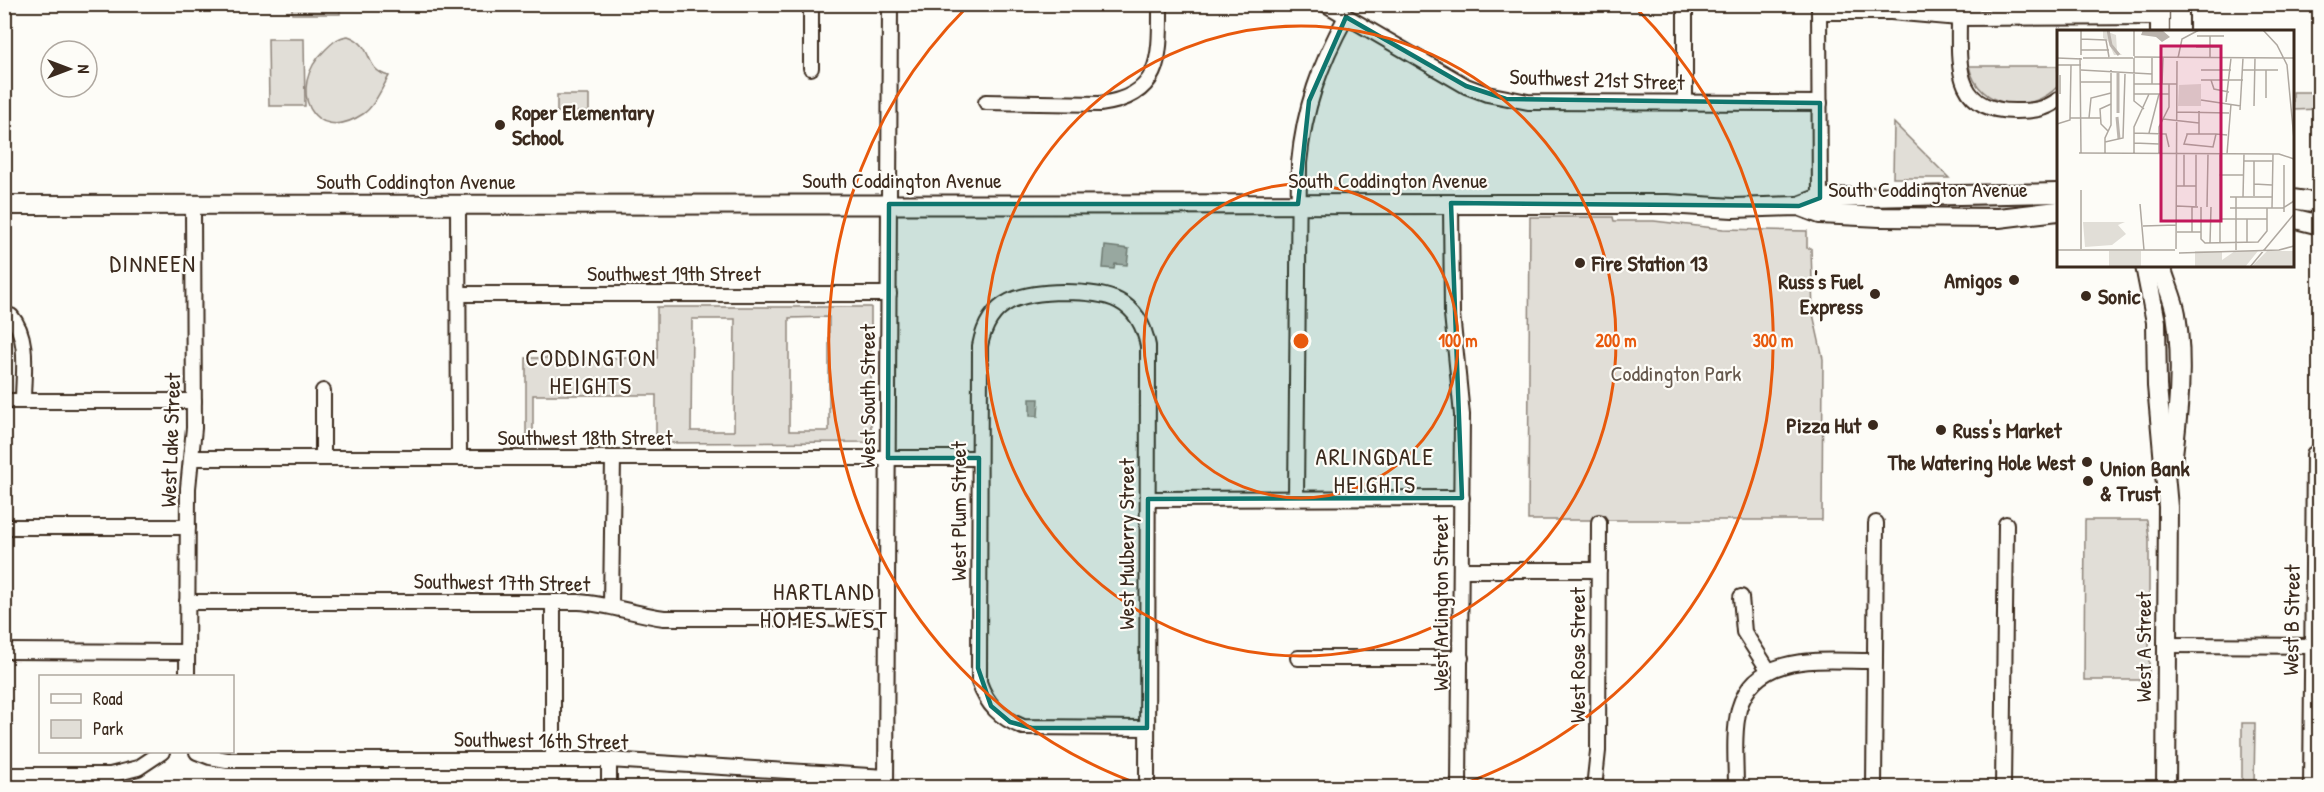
<svg xmlns="http://www.w3.org/2000/svg" width="2324" height="792" viewBox="0 0 2324 792" font-family="'Patrick Hand',sans-serif">
	<style>
		.green { fill: #e1ded7; stroke: #8e847a; stroke-width: 1.5; fill-rule: evenodd }
		.water { fill: #bbb4ad; stroke: #887d74; stroke-width: 1.5 }
		.lines { fill: none; stroke-linecap: round; stroke-linejoin: round }
		.minor-casing { stroke: #3b2a1e; stroke-width: 18 }
		.major-casing { stroke: #3b2a1e; stroke-width: 22 }
		.minor { stroke: #fdfcf7; stroke-width: 14 }
		.major { stroke: #fdfcf7; stroke-width: 18 }
		.marked { fill: #0f766e; fill-opacity: 0.2; stroke: #0f766e; stroke-width: 4.5; stroke-linejoin: round }
		.ring { fill: none; stroke: #e8590c; stroke-width: 3 }
		.poi-dot { fill: #3b2a1e; stroke: #fdfcf7; stroke-width: 2 }
		.labels { text-anchor: middle; stroke-width: 4.5; stroke-linejoin: round; paint-order: stroke }
		.street-label { font-size: 22px; fill: #3b2a1e; stroke: #fdfcf7 }
		.poi-label { font-size: 22px; font-weight: bold; fill: #3b2a1e; stroke: #fdfcf7; text-anchor: start }
		.park-label { font-size: 22px; fill: #64574c; stroke: #fdfcf7 }
		.neighbourhood-label { font-size: 24px; letter-spacing: 1.5px; fill: #3b2a1e; stroke: #fdfcf7 }
		.inset-river { fill: none; stroke: #bbb4ad; stroke-width: 3 }
		.inset-road { fill: none; stroke: #afa8a0; stroke-width: 1.5 }
		.view { fill: #c2185b; fill-opacity: 0.15; stroke: #c2185b; stroke-width: 3 }
		.inset-edge { fill: none; stroke: #3b2a1e; stroke-width: 3 }
		.centre { fill: #e8590c; stroke: #fdfcf7; stroke-width: 3 }
		.ring-label { font-size: 18px; text-anchor: middle; font-weight: bold; fill: #e8590c; stroke: #fdfcf7; stroke-width: 4.5; stroke-linejoin: round; paint-order: stroke }
	</style>
	<rect width="100%" height="100%" fill="#fdfcf7"/>
	<filter id="ink" filterUnits="userSpaceOnUse"><feTurbulence type="fractalNoise" baseFrequency=".0167" numOctaves="2"/><feDisplacementMap in="SourceGraphic" scale="12" xChannelSelector="R" yChannelSelector="G"/><feConvolveMatrix kernelMatrix="1 2 1 2 8 2 1 2 1" color-interpolation-filters="sRGB"/></filter>
	<g filter="url(#ink)">
		<g class="green">
			<rect x="292" y="5" width="48" height="9"/>
			<path d="M348,36C376,46 362,69 389,76C382,88 374,107 363,114C313,147 285,88 325,50C332,43 338,37 348,36Z"/>
			<polygon points="268,39 304,39 305,106 269,106"/>
			<path d="M1969,66H2058V86C2031,115 1978,109 1969,66Z"/>
			<polygon points="2293,92 2319,92 2319,109 2293,110"/>
			<rect x="557" y="95" width="32" height="17"/>
			<polygon points="1894,123 1949,178 1893,178"/>
			<polygon points="2058,199 2058,205 2012,209 1932,210 1932,207 1963,200"/>
			<polygon points="1530,217 1613,217 1614,221 1654,221 1723,229 1807,231 1807,248 1811,248 1813,314 1823,359 1822,520 1528,520"/>
			<path d="M657,307H871V442L656,443V395H533V443H526V358H657ZM829,317V431H789V318ZM692,319H735L734,431H691Z"/>
			<polygon points="2085,520 2147,520 2149,540 2149,680 2084,680"/>
			<polygon points="2242,723 2255,723 2254,787 2242,787"/>
		</g>
		<g class="water">
			<polygon points="1105,246 1129,249 1127,265 1115,264 1114,269 1103,268"/>
			<polygon points="1030,399 1039,399 1038,416 1030,416"/>
		</g>
		<g class="lines">
			<defs>
				<g id="minor">
					<polyline points="1325,4 1466,86 1487,94 1528,102 1820,103"/>
					<polyline points="1685,4 1685,103"/>
					<polyline points="1819,4 1820,206"/>
					<polyline points="1819,12 1891,12 1959,18 2160,17"/>
					<path d="M1959,18C1959,64 1953,111 2015,111C2032,111 2045,110 2058,100"/>
					<polyline points="811,68 811,4"/>
					<path d="M986,102L1100,104C1163,96 1160,55 1160,4"/>
					<polyline points="1451,203 1452,314 1462,415 1459,788"/>
					<polyline points="458,205 459,458"/>
					<polyline points="459,294 889,294"/>
					<path d="M11,316C30,338 23,373 23,401"/>
					<polyline points="4,401 194,401"/>
					<polyline points="192,458 979,458"/>
					<polyline points="323,458 323,391"/>
					<path d="M1296,498L1299,163C1304,109 1320,64 1346,17"/>
					<polyline points="1148,499 1462,498"/>
					<polyline points="4,527 188,527"/>
					<polyline points="1461,570 1599,570"/>
					<polyline points="1741,597 1744,632 1769,671"/>
					<path d="M187,602H579C608,604 635,614 664,618H887"/>
					<polyline points="611,606 613,458"/>
					<polyline points="2167,645 2317,646"/>
					<polyline points="4,651 187,652"/>
					<polyline points="1298,658 1461,658"/>
					<polyline points="187,676 188,488 194,428 193,205"/>
					<polyline points="197,752 210,757 227,760 609,760 886,777"/>
					<polyline points="553,760 553,602"/>
					<polyline points="4,775 110,775 138,768 162,752"/>
					<polyline points="609,788 609,760"/>
					<polyline points="886,788 890,4"/>
					<path d="M1147,788C1147,640 1148,493 1148,346C1139,298 1107,292 1064,292C1022,293 989,298 980,346L979,682C987,705 1000,718 1023,727L1147,728"/>
					<polyline points="1594,788 1598,751 1599,522"/>
					<path d="M1736,788C1736,762 1733,734 1739,709C1756,649 1828,662 1875,661"/>
					<polyline points="1874,788 1876,523"/>
					<polyline points="2003,788 2006,524"/>
					<polyline points="2311,788 2314,454"/>
				</g>
				<g id="major">
					<polyline points="2160,4 2160,32"/>
					<polyline points="2179,4 2179,32"/>
					<polyline points="2292,199 2320,203"/>
					<polyline points="4,205 1667,204 1733,208 1799,206 1820,214 1880,217 1999,218 2058,211"/>
					<polyline points="1799,206 1820,198 2058,193"/>
					<polyline points="2292,218 2320,225"/>
					<polyline points="2145,266 2156,322 2157,386 2168,507 2166,788"/>
					<path d="M2161,266C2165,282 2173,297 2176,314C2184,364 2178,414 2172,463"/>
				</g>
			</defs>
			<use href="#minor" class="minor-casing"/>
			<use href="#major" class="major-casing"/>
			<use href="#minor" class="minor"/>
			<use href="#major" class="major"/>
		</g>
	</g>
	<path class="marked" d="M1346,17L1466,86L1506,99L1820,103V198L1799,206L1451,203L1462,498L1148,499L1147,728H1032L1010,722L991,706L978,668L979,458H888L889,204H1298L1309,101Z"/>
	<g class="ring">
		<circle cx="1301" cy="341" r="157"/>
		<circle cx="1301" cy="341" r="315"/>
		<path d="M1147 787A472 472 0 0 1 967 7M1635 7A472 472 0 0 1 1455 787"/>
	</g>
	<g class="poi-dot">
		<circle cx="500" cy="125" r="6"/>
		<circle cx="1580" cy="263" r="6"/>
		<circle cx="2014" cy="280" r="6"/>
		<circle cx="1875" cy="294" r="6"/>
		<circle cx="2086" cy="296" r="6"/>
		<circle cx="1873" cy="425" r="6"/>
		<circle cx="1941" cy="430" r="6"/>
		<circle cx="2087" cy="462" r="6"/>
		<circle cx="2088" cy="481" r="6"/>
	</g>
	<g class="labels">
		<g class="street-label">
			<text transform="translate(1597 79) rotate(2)" y="8">Southwest 21st Street</text>
			<text x="902" y="188">South Coddington Avenue</text>
			<text x="1388" y="188">South Coddington Avenue</text>
			<text x="416" y="189">South Coddington Avenue</text>
			<text x="1928" y="197">South Coddington Avenue</text>
			<text x="674" y="281">Southwest 19th Street</text>
			<text transform="translate(867 396) rotate(-90)" y="8">West South Street</text>
			<text x="585" y="445">Southwest 18th Street</text>
			<text transform="translate(170 440) rotate(-88)" y="8">West Lake Street</text>
			<text transform="translate(958 511) rotate(-90)" y="8">West Plum Street</text>
			<text transform="translate(1126 544) rotate(-90)" y="8">West Mulberry Street</text>
			<text transform="translate(502 582) rotate(1)" y="8">Southwest 17th Street</text>
			<text transform="translate(1440 603) rotate(-90)" y="8">West Arlington Street</text>
			<text transform="translate(2291 620) rotate(-89)" y="8">West B Street</text>
			<text transform="translate(2143 647) rotate(-90)" y="8">West A Street</text>
			<text transform="translate(1577 655) rotate(-90)" y="8">West Rose Street</text>
			<text transform="translate(541 740) rotate(1)" y="8">Southwest 16th Street</text>
		</g>
		<g class="poi-label">
			<text x="512" y="120">Roper Elementary<tspan x="512" dy="25">School</tspan></text>
			<text x="1592" y="271">Fire Station 13</text>
			<text x="2002" y="288" text-anchor="end">Amigos</text>
			<text x="1863" y="289" text-anchor="end">Russ's Fuel<tspan x="1863" dy="25">Express</tspan></text>
			<text x="2098" y="304">Sonic</text>
			<text x="1861" y="433" text-anchor="end">Pizza Hut</text>
			<text x="1953" y="438">Russ's Market</text>
			<text x="2075" y="470" text-anchor="end">The Watering Hole West</text>
			<text x="2100" y="476">Union Bank<tspan x="2100" dy="25">&amp; Trust</tspan></text>
		</g>
		<g class="park-label">
			<text x="1676" y="381">Coddington Park</text>
		</g>
		<g class="neighbourhood-label">
			<text x="153" y="272">DINNEEN</text>
			<text x="591" y="366">CODDINGTON<tspan x="591" dy="28">HEIGHTS</tspan></text>
			<text x="1375" y="465">ARLINGDALE<tspan x="1375" dy="28">HEIGHTS</tspan></text>
			<text x="824" y="600">HARTLAND<tspan x="824" dy="28">HOMES WEST</tspan></text>
		</g>
	</g>
	<g transform="translate(2057 30)">
		<rect width="237" height="237" fill="#fdfcf7"/>
		<path d="M46,0L59,5L60,21L65,25H57L51,11L46,8ZM144,54V76H121L122,55ZM26,192H68L61,195L69,204L55,215L28,217ZM52,221H84V237H52ZM138,221H165V230L178,221H201L188,237H138ZM210,221H237V237H194Z" fill="#e1ded7"/>
		<path d="M86,0H105L113,7L105,12L99,7L84,5Z" fill="#bbb4ad"/>
		<path class="inset-river" d="M51,0L54,15L62,25M61,83V43M60,87L62,109"/>
		<path class="inset-road" d="M77,0V26M206,0L220,15L230,35L237,109M140,6H167M24,9L49,10L52,27M139,17H165M24,20H52M24,25V0M77,27L237,28M0,28L25,29M23,28L24,123M26,28H76M77,28V71L87,79M95,28V54M121,28L125,9L142,0M153,28V6M0,35H24M24,40L95,44M144,40H174M186,40H221M3,45V64M144,50H186M154,50L157,59L172,62M24,52H54M77,54H120M105,54L106,28M77,64H112M209,68V40M144,70L184,76M169,72L174,28M197,76L198,28M183,80L186,28M142,81V104M120,82L172,83M13,88H43M32,88L34,68L54,63M106,89L142,93M0,94L13,90L14,35M51,101L44,94L43,79L54,74M77,103L109,104L112,117M92,103L102,64M159,104L156,117L127,114L130,105V104H159L170,105M48,112L66,108L68,44M77,113L102,114M22,123L222,124L237,129M139,123V176M48,124V108L54,95V40M77,124V97L92,64M102,124V97L112,77V54M127,124V156M170,124L174,74M187,131H215M227,135V182M237,143V166M162,145H186M197,154L215,155M120,156H139M197,166V131M173,167H215M186,167L187,124M83,174L87,220M120,176L141,177M144,177V209L148,213L201,212L210,201V178M150,177L151,124M173,178H226L237,171M215,178L216,124M163,189H210M86,196L119,195M120,202H144M135,202V176M153,213L154,177M163,213V124M190,213V189M24,219V160M119,219L120,31M0,220H118M179,220V167M122,223L222,220L237,216M193,237L237,184"/>
		<path class="view" d="M104,16H164V191H104Z"/>
		<rect width="237" height="237" class="inset-edge"/>
	</g>
	<circle cx="1301" cy="341" r="9" class="centre"/>
	<g class="ring-label">
		<text x="1458" y="347">100 m</text>
		<text x="1616" y="347">200 m</text>
		<text x="1773" y="347">300 m</text>
	</g>
	<rect width="2324" height="792" fill="none" stroke="#fdfcf7" stroke-width="24"/>
	<rect x="12" y="12" width="2300" height="768" fill="none" stroke="#3b2a1e" stroke-width="2" filter="url(#ink)"/>
	<rect x="39" y="675" width="195" height="78" fill="#fdfcf7" stroke="#afa8a0" stroke-width="1.5"/>
	<rect x="51" y="694" width="30" height="9" fill="#fdfcf7" stroke="#afa8a0" stroke-width="1.5"/>
	<text x="93" y="705" font-size="18" fill="#3b2a1e">Road</text>
	<rect x="51" y="720" width="30" height="18" fill="#e1ded7" stroke="#afa8a0" stroke-width="1.5"/>
	<text x="93" y="735" font-size="18" fill="#3b2a1e">Park</text>
	<g transform="translate(69 69) rotate(90)"><circle r="28" fill="#fdfcf7" stroke="#afa8a0" stroke-width="1.5"/>
	<path d="M0-4.5L10 22L0 15L-10 22Z" fill="#3b2a1e"/>
	<text y="-9" font-size="16" font-weight="bold" text-anchor="middle" fill="#3b2a1e">N</text>
	</g>
</svg>
